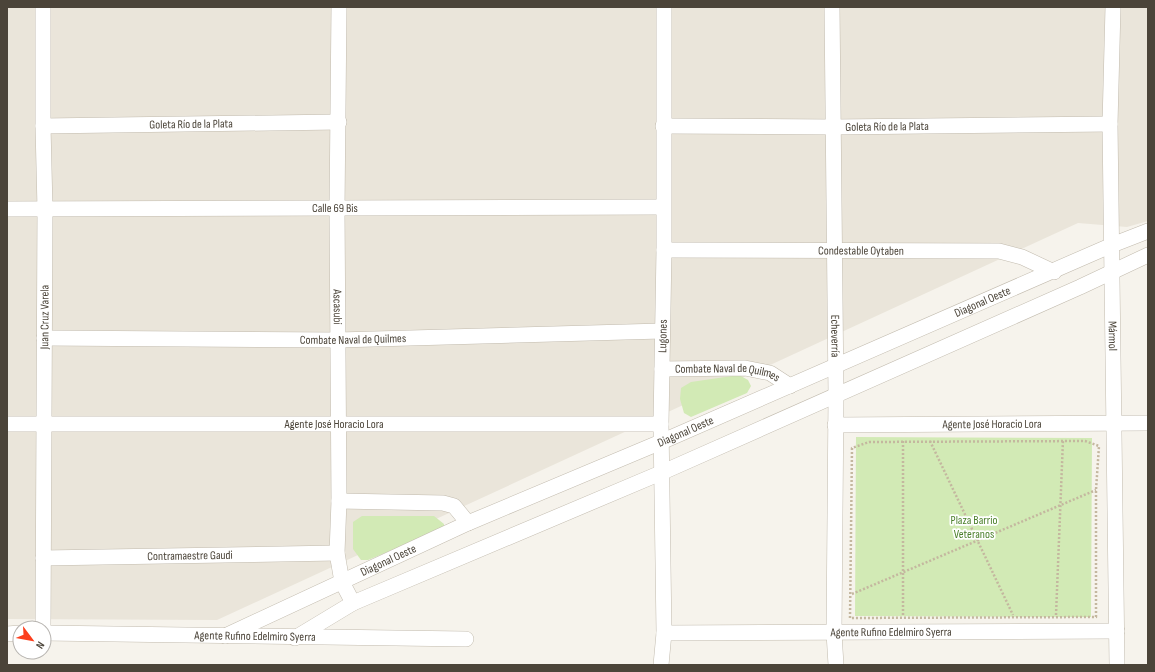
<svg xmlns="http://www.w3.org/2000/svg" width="1155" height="672" viewBox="0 0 1155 672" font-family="'Sofia Sans Condensed',sans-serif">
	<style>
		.residential { fill: #eae5da }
		.green { fill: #d2eab5 }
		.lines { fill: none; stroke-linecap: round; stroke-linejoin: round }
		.minor-casing { stroke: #c2bbae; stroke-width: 16 }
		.path { stroke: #c4b79f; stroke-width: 2.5; stroke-dasharray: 2 2; stroke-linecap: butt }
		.minor { stroke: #fff; stroke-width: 15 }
		.labels { text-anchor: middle; stroke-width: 3.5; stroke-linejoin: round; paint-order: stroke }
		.street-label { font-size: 12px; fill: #4b4439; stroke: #fff }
		.park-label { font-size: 12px; fill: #4a7f2a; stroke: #fff }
	</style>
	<rect width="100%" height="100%" fill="#f6f3ec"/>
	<polygon class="residential" points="7,7 1148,7 1148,221 1127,227 1078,223 217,620 7,619"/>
	<g class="green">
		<polygon points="739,375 748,380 751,386 747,393 691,417 684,413 680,399 681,388 691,382"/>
		<polygon points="856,437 1092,438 1091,617 855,616"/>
		<polygon points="362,516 434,516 444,524 444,529 368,560 361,560 353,549 353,522"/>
	</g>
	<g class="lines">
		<defs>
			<g id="minor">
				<path id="s1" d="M339,7L337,209L339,501L337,553L342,582L353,603"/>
				<path id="s2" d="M832,7L836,396L834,633L836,665"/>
				<path id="s3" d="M1113,7L1110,124L1117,665"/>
				<path id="s4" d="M43,126L339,122"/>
				<path id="s5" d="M663,126L834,127L1110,124"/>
				<path id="s6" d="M7,209L663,207"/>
				<path id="s7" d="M664,250L999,251L1022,257L1054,272"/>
				<path id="s8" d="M44,338L338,340L662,331"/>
				<path id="s9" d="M662,369L745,368L770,373L790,386"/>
				<path id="s10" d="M7,424H661"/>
				<path id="s11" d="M835,425L1148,423"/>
				<polyline points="339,501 443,503 454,506 468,523"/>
				<path id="s12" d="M43,558L337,553"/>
				<path id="s13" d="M43,628L45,209L43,126V7"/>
				<path id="s14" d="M44,633L466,639"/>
				<path id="s15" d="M664,633L1117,631"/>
				<polyline points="7,634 20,633"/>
				<path id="s16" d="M225,636L468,523L661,442L1112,245L1148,231"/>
				<polyline points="295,638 353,603 663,472 1080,287 1148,255"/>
				<path id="s17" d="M661,665L664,633L661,424L664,250V7"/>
			</g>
		</defs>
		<use href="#minor" class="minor-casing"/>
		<g class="path">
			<polyline points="903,441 903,616"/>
			<polyline points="930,441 1013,615"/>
			<polygon points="1085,441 1099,446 1096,490 1096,617 850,618 852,448 869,442"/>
			<polyline points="852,594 1096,490"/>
			<polyline points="1056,615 1063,440"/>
		</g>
		<use href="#minor" class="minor"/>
	</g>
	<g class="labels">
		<g class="street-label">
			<text dy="4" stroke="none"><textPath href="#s4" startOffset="148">Goleta Río de la Plata</textPath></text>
			<text dy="4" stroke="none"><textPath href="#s5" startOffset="224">Goleta Río de la Plata</textPath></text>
			<text dy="4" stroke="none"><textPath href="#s6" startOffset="328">Calle 69 Bis</textPath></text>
			<text dy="4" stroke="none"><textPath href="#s7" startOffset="197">Condestable Oytaben</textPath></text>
			<text dy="4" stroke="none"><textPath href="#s16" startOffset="828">Diagonal Oeste</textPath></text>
			<text dy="4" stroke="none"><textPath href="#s1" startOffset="300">Ascasubi</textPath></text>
			<text dy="4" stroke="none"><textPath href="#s13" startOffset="311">Juan Cruz Varela</textPath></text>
			<text dy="4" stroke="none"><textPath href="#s17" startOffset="329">Lugones</textPath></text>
			<text dy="4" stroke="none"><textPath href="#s2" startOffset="329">Echeverría</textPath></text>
			<text dy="4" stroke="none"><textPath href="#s3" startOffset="329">Mármol</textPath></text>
			<text dy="4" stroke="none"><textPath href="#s8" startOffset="309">Combate Naval de Quilmes</textPath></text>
			<text dy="4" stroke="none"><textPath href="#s9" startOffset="66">Combate Naval de Quilmes</textPath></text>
			<text dy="4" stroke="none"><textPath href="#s11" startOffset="157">Agente José Horacio Lora</textPath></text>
			<text dy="4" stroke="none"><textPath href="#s10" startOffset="327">Agente José Horacio Lora</textPath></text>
			<text dy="4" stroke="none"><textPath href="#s16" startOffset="504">Diagonal Oeste</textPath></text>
			<text dy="4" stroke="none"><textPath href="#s12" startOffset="147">Contramaestre Gaudi</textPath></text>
			<text dy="4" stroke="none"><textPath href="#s16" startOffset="180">Diagonal Oeste</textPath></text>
			<text dy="4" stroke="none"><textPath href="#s15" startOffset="227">Agente Rufino Edelmiro Syerra</textPath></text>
			<text dy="4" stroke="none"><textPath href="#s14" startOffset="211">Agente Rufino Edelmiro Syerra</textPath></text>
		</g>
		<g class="park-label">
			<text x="974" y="524">Plaza Barrio<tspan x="974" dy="14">Veteranos</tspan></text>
		</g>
	</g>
	<rect width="1155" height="672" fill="none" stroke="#4b4439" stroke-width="16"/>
	<g transform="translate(32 640) rotate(122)"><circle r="19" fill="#ffffff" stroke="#b7b4b0"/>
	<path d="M0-3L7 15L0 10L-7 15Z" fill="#fc3f1d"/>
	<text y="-6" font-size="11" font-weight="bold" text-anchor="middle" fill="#4b4439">N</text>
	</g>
</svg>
